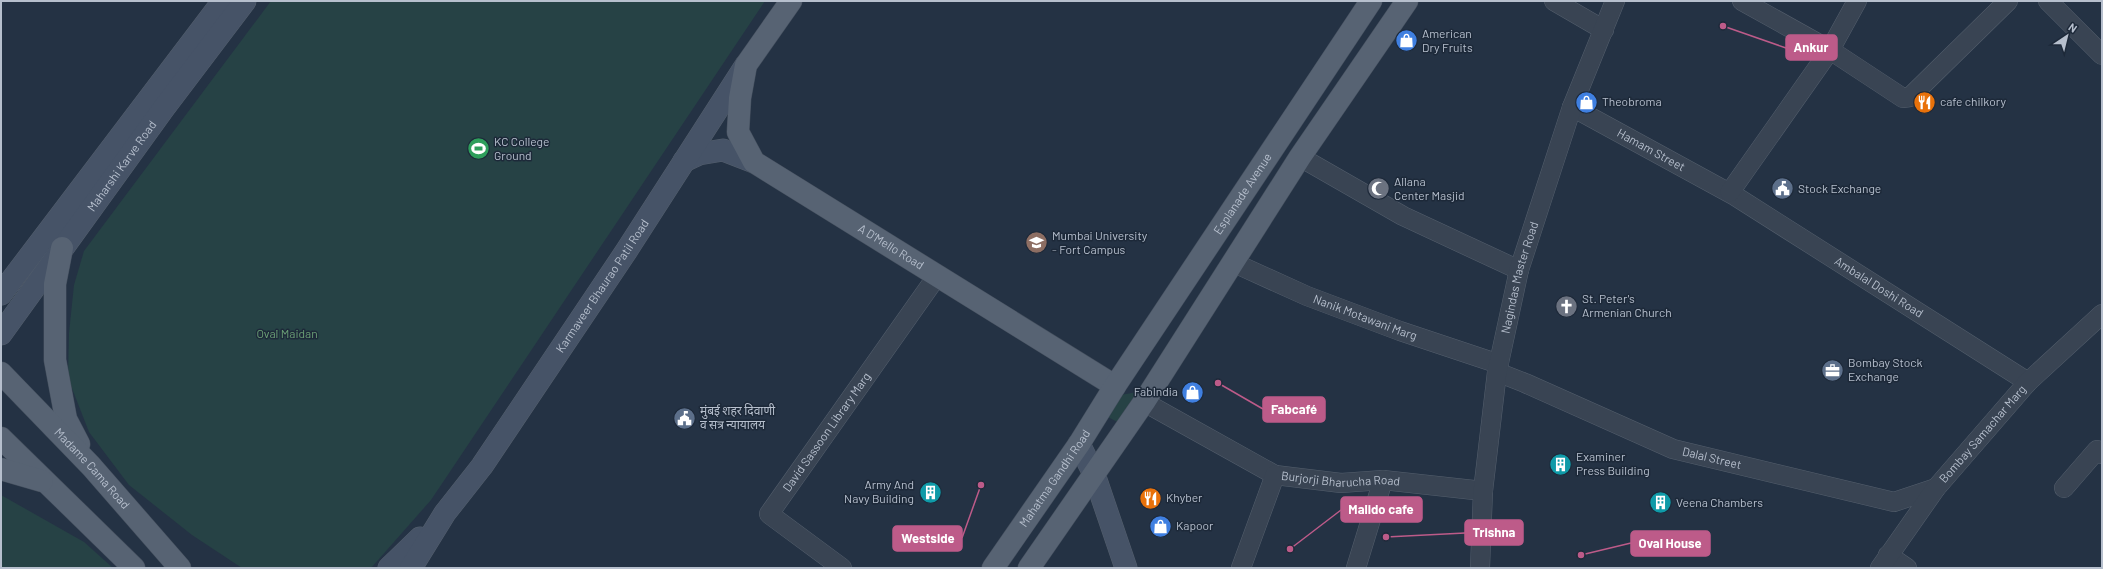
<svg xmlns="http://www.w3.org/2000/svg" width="2103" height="569" viewBox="0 0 2103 569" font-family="Barlow,'Noto Sans Devanagari',sans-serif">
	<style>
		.green { fill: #264245 }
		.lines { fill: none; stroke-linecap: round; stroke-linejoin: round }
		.street-casing { stroke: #545f6d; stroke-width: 20 }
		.secondary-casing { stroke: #545f6d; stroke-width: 23 }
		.primary-casing { stroke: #424d5c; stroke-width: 23 }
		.street { stroke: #394453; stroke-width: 19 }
		.secondary { stroke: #465367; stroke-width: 22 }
		.primary { stroke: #576373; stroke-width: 22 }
		.labels { text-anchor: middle; stroke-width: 3; stroke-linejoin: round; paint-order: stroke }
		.poi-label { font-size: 12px; fill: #b6bfcd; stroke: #1d2939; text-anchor: start }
		.street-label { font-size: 12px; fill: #b6bfcd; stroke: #1d2939 }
		.park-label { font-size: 12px; fill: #6ba076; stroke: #1d2939 }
		.leader { fill: none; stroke: #bd5b89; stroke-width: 1.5 }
		.callout-dot { fill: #bd5b89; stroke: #1d2939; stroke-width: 1.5 }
		.callout { fill: #bd5b89; stroke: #bd5b89; stroke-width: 1.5 }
		.callout-label { font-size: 13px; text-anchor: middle; font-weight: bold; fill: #fff }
	</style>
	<rect width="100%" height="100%" fill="#243244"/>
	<g class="green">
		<polygon points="271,1 765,1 431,500 371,568 242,568 192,535 129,485 89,432 68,378 69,333 74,285 84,251"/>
		<polygon points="1143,391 1121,424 1108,417 1115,396"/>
		<polygon points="1,495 84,542 113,568 1,568"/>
	</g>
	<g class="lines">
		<defs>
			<g id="street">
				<polyline points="1554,1 1604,30"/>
				<polyline points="1742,1 1830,50 1903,98 1910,97 2008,1"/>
				<polyline points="2048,1 2102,55"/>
				<path id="s1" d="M1572,107L1735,196L2028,382"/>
				<polyline points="1300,157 1403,216 1519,270"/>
				<polyline points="1730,192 1830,50 1857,1"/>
				<path id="s2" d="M1234,263L1307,296L1400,331L1499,364"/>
				<path id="s3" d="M1497,372L1525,383L1673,449L1894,502L1936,488"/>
				<path id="s4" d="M1144,402L1275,475L1341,483L1383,480L1483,491"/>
				<polyline points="2064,488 2097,450 2102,454"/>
				<polyline points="1888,555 1907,568"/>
				<path id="s5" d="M842,568L769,514L937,276"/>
				<polyline points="1241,568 1275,475"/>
				<polyline points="1356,568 1383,480"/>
				<path id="s6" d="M1480,568L1483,491L1497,372L1519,270L1572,107L1615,1"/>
				<path id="s7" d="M1880,568L1936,488L2028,382L2102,314"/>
			</g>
			<g id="secondary">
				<polyline points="684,161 699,154 723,150 754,162"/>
				<polyline points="1,294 223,1"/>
				<path id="s8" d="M1,334L164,108L245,1"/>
				<polyline points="1079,444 1094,474 1126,568"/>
				<polyline points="389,568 420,538"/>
				<path id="s9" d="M411,568L445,513L482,466L627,250L746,65"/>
			</g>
			<g id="primary">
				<path id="s10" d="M791,1L746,65L740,98L738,132L754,162L1115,386"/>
				<polyline points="62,248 55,284 55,360 66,419 79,444"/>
				<path id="s11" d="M1,373L91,466L180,568"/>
				<polyline points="1,438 134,568"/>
				<polyline points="1,469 42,481"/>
				<path id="s12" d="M993,568L1079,444L1115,386L1371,1"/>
				<polyline points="1029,568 1144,402 1300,157 1407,1"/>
			</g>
		</defs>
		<use href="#street" class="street-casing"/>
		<use href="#secondary" class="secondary-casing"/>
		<use href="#primary" class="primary-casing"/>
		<use href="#street" class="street"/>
		<use href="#secondary" class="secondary"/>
		<use href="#primary" class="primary"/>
	</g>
	<defs>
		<symbol id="shop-disc" viewBox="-11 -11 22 22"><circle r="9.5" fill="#3f7fe0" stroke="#1d2939"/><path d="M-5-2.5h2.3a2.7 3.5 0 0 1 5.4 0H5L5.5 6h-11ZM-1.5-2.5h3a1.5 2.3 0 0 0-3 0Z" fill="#fff"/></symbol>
		<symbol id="restaurant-disc" viewBox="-11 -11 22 22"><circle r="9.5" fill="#e8710a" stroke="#1d2939"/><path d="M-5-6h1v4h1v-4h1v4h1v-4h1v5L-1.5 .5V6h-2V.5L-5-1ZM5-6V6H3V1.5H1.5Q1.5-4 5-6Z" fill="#fff"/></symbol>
		<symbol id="stadium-disc" viewBox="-11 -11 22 22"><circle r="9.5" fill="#2e9e5b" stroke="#1d2939"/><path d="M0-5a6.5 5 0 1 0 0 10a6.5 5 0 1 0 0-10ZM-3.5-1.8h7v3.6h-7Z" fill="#fff"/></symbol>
		<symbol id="mosque-disc" viewBox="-11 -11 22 22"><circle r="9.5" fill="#6b7280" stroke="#1d2939"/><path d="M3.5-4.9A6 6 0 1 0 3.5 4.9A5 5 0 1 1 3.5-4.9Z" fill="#fff"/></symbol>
		<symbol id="civic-disc" viewBox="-11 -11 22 22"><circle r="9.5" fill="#5c6f8a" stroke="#1d2939"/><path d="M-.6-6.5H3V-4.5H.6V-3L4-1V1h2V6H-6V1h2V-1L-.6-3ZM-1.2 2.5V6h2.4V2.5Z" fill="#fff"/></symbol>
		<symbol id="university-disc" viewBox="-11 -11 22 22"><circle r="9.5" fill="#8d6e63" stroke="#1d2939"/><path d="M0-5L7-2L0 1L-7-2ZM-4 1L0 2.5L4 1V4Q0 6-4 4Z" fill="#fff"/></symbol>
		<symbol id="church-disc" viewBox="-11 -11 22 22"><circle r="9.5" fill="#6b7280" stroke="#1d2939"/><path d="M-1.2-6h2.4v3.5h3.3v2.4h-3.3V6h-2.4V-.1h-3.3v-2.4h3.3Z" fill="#fff"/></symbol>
		<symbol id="office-disc" viewBox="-11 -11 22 22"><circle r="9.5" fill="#5c6f8a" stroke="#1d2939"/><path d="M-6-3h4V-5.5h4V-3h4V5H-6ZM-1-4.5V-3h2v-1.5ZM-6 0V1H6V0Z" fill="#fff"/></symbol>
		<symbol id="building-disc" viewBox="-11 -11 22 22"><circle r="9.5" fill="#0f9aa8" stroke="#1d2939"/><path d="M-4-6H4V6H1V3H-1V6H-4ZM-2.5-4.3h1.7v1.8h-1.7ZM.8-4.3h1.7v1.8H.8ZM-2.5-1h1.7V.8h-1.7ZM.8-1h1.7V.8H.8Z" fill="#fff"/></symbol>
	</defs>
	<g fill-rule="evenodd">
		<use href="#shop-disc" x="1394" y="28" width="25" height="25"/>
		<use href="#shop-disc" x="1574" y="90" width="25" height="25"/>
		<use href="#restaurant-disc" x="1912" y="90" width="25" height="25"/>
		<use href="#stadium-disc" x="466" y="136" width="25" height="25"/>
		<use href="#mosque-disc" x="1366" y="176" width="25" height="25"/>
		<use href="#civic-disc" x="1770" y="176" width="25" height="25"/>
		<use href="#university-disc" x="1024" y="230" width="25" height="25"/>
		<use href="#church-disc" x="1554" y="294" width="25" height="25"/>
		<use href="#office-disc" x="1820" y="358" width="25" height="25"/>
		<use href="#shop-disc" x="1180" y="380" width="25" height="25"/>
		<use href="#civic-disc" x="672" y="406" width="25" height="25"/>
		<use href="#building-disc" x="1548" y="452" width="25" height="25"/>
		<use href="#building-disc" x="918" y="480" width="25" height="25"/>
		<use href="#restaurant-disc" x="1138" y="486" width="25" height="25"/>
		<use href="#building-disc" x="1648" y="490" width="25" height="25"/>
		<use href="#shop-disc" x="1148" y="514" width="25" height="25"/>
	</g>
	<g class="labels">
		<g class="poi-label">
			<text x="1422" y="38">American<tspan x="1422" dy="14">Dry Fruits</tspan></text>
			<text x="1602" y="106">Theobroma</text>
			<text x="1940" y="106">cafe chilkory</text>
			<text x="494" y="146">KC College<tspan x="494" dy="14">Ground</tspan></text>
			<text x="1394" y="186">Allana<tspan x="1394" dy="14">Center Masjid</tspan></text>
			<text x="1798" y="193">Stock Exchange</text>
			<text x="1052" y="240">Mumbai University<tspan x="1052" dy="14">- Fort Campus</tspan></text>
			<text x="1582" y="303">St. Peter's<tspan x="1582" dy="14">Armenian Church</tspan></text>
			<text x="1848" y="367">Bombay Stock<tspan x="1848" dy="14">Exchange</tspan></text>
			<text x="1178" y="396" text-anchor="end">FabIndia</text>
			<text x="700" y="415">मुंबई शहर दिवाणी<tspan x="700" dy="14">व सत्र न्यायालय</tspan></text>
			<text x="1576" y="461">Examiner<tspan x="1576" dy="14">Press Building</tspan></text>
			<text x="914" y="489" text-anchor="end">Army And<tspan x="914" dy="14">Navy Building</tspan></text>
			<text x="1166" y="502">Khyber</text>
			<text x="1676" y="507">Veena Chambers</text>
			<text x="1176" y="530">Kapoor</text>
		</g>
		<g class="street-label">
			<text dy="4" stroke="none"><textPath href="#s1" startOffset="90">Hamam Street</textPath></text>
			<text dy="4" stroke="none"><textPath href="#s8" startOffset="207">Maharshi Karve Road</textPath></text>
			<text dy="4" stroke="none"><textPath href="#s12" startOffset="450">Esplanade Avenue</textPath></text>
			<text dy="4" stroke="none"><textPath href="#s10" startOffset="341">A D'Mello Road</textPath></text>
			<text dy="4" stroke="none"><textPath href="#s6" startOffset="294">Nagindas Master Road</textPath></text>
			<text dy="4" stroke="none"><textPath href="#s9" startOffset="341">Karmaveer Bhaurao Patil Road</textPath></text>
			<text dy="4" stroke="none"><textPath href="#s1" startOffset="356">Ambalal Doshi Road</textPath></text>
			<text dy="4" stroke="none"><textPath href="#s2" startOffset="142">Nanik Motawani Marg</textPath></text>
			<text dy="4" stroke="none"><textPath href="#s5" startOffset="191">David Sassoon Library Marg</textPath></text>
			<text dy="4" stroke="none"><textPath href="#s7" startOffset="169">Bombay Samachar Marg</textPath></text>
			<text dy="4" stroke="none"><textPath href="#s3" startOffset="232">Dalal Street</textPath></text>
			<text dy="4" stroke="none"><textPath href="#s11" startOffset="132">Madame Cama Road</textPath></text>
			<text dy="4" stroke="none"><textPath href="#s12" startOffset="109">Mahatma Gandhi Road</textPath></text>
			<text dy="4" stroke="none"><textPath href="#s4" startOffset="216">Burjorji Bharucha Road</textPath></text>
		</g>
		<g class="park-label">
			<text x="287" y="338">Oval Maidan</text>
		</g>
	</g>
	<path class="leader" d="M1723 26L1786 48M1218 383L1263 409M1290 549L1341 510M1386 537L1465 533M981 485L962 538M1581 555L1631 543"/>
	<g class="callout-dot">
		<circle cx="1723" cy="26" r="4"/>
		<circle cx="1218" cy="383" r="4"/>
		<circle cx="1290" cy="549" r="4"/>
		<circle cx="1386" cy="537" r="4"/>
		<circle cx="981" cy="485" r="4"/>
		<circle cx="1581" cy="555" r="4"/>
	</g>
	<g class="callout">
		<rect x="1786" y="35" width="51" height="25" rx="4"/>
		<rect x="1263" y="397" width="62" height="25" rx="4"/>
		<rect x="1341" y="497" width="81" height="25" rx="4"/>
		<rect x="1465" y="520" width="58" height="25" rx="4"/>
		<rect x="893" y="526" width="69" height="25" rx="4"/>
		<rect x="1631" y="531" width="79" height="25" rx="4"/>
	</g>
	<g class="callout-label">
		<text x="1811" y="52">Ankur</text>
		<text x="1294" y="414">Fabcafé</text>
		<text x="1381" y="514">Malido cafe</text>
		<text x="1494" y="537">Trishna</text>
		<text x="928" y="543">Westside</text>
		<text x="1670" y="548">Oval House</text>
	</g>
	<rect width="2103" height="569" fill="none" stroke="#b6bfcd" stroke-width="4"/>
	<g transform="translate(2067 36) rotate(35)" stroke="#1d2939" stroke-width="3" paint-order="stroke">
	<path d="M0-3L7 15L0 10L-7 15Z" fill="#b6bfcd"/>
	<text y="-6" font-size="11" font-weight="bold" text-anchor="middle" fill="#b6bfcd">N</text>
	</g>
</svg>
